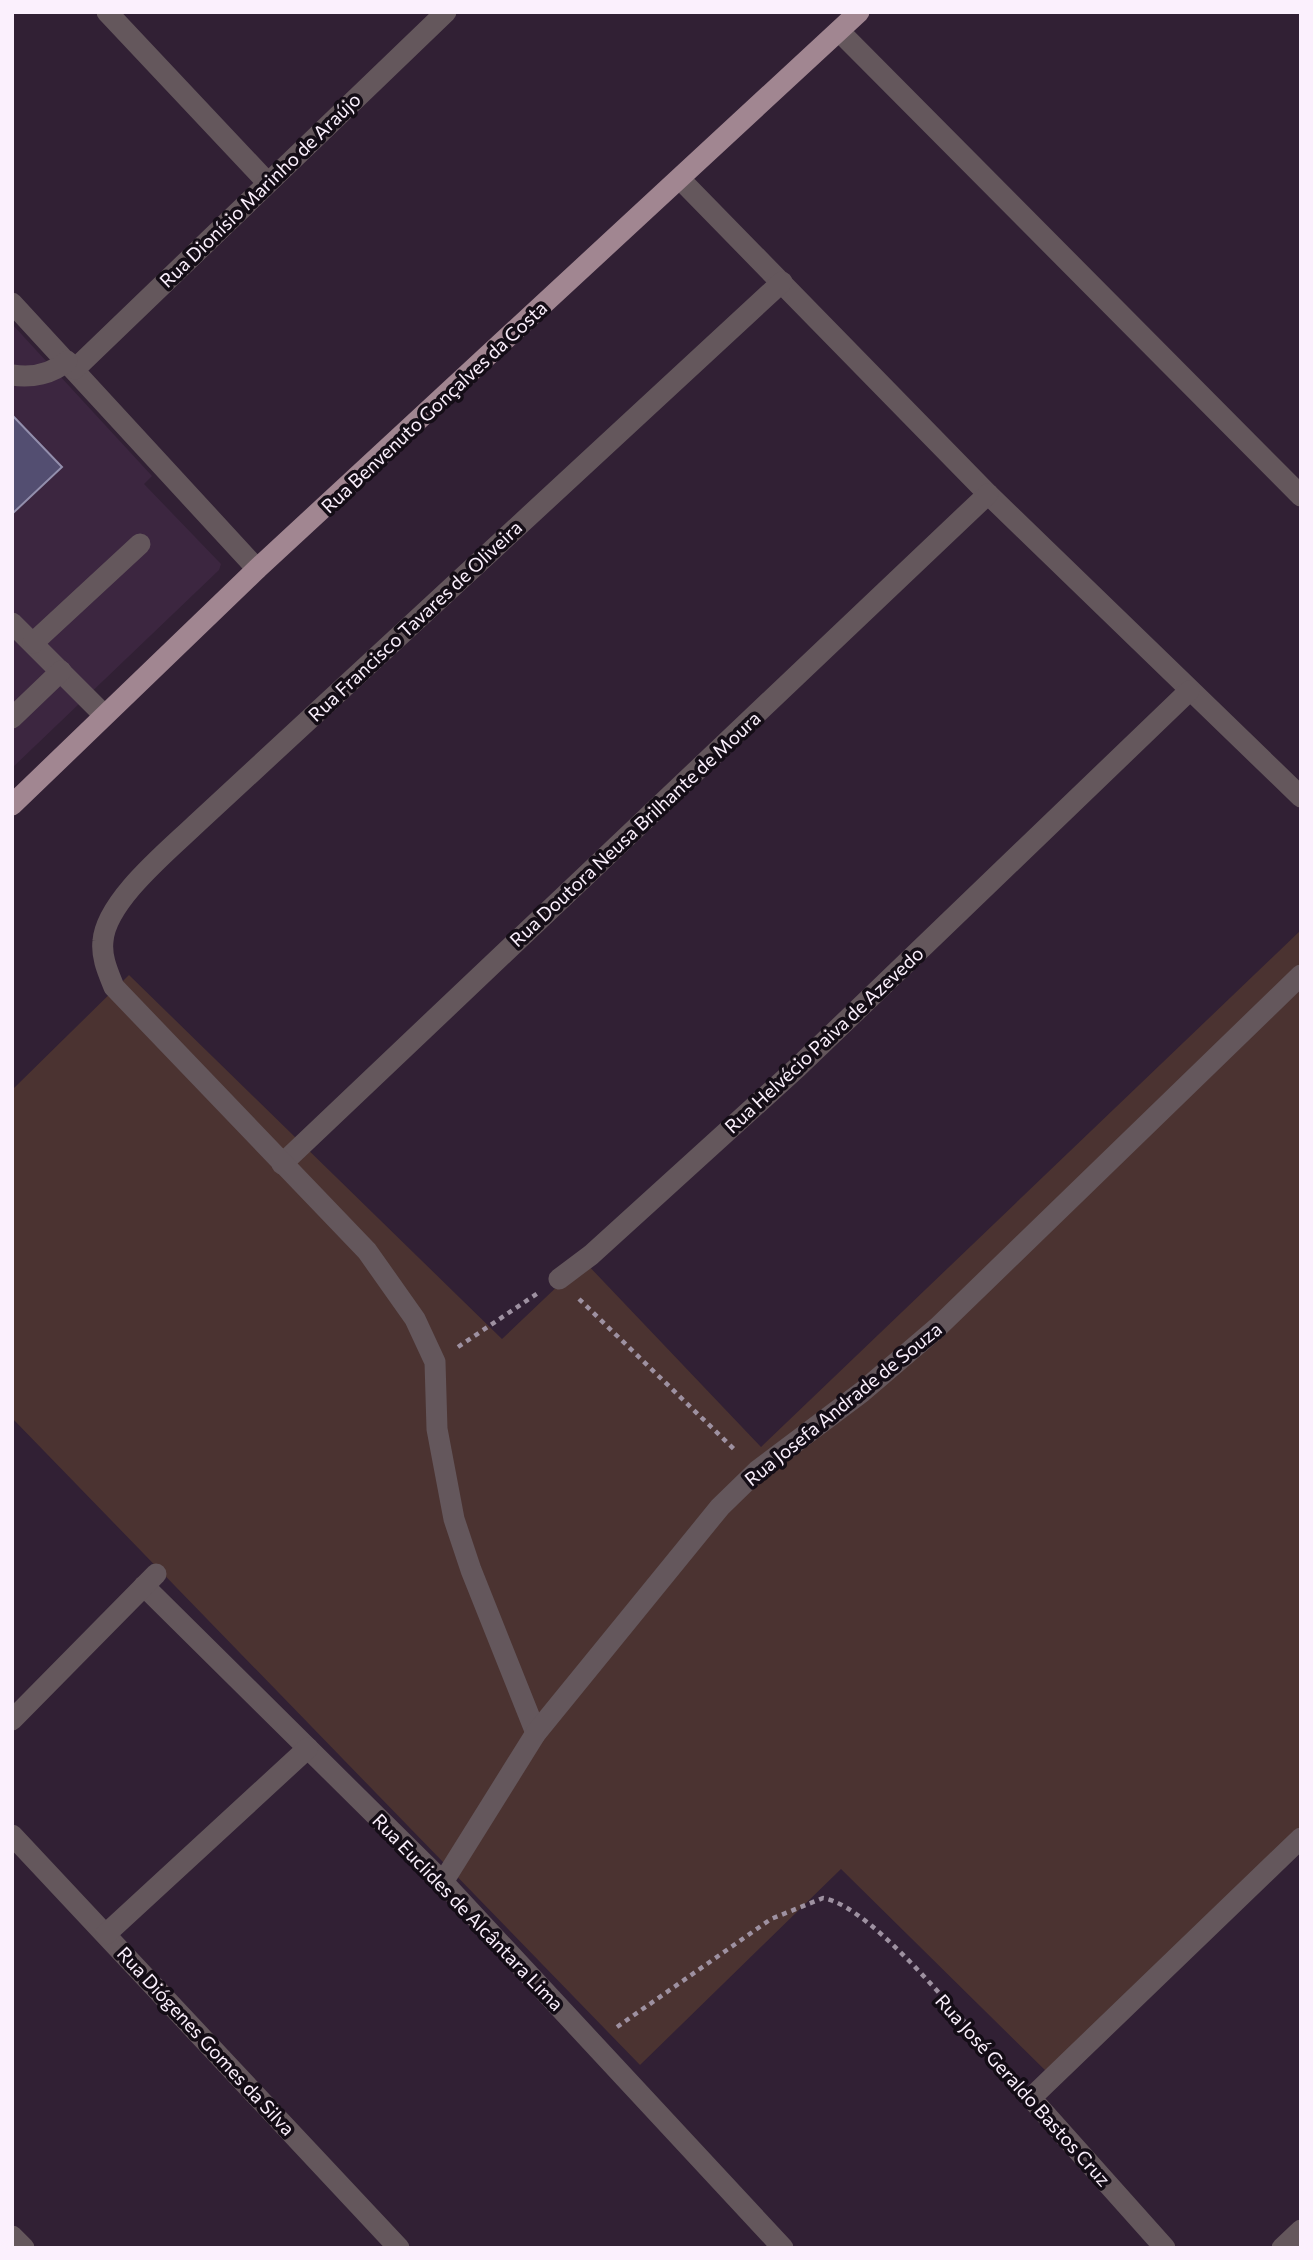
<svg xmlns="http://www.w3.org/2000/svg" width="1313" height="2260" viewBox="0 0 1313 2260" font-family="Commissioner,sans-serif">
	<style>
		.built { fill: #3c2640 }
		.green { fill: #4b3331 }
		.building { fill: #534e71; stroke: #938fad; stroke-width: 2 }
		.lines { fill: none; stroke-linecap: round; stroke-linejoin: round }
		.path { stroke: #9e91a1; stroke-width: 4.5; stroke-dasharray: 5 5; stroke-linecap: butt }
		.minor { stroke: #64575c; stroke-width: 21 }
		.major { stroke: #a18691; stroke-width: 21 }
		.labels { text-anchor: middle; stroke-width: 7; stroke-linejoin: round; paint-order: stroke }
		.street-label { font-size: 19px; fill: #fbf0fd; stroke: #140d16 }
	</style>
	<rect width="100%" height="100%" fill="#312034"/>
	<polygon class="built" points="12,324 152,476 144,484 221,564 219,570 12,768"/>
	<polygon class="green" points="1301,930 1301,1832 1053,2078 841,1869 640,2065 12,1418 12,1090 129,975 502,1339 584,1261 761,1447"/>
	<polygon class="building" points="12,415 62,467 12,514"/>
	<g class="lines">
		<g class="path">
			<polyline points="579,1299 736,1451"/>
			<polyline points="458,1347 538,1293"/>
			<path d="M617,2027L771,1919L823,1898C875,1907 973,2034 1012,2077"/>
		</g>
		<g class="minor">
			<polyline points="107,12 267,182"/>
			<polyline points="839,31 1301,496"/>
			<polyline points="680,179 988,494 1301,797"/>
			<polyline points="12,303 257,569"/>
			<polyline points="75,369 446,12"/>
			<path d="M12,375C32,378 52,374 67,361"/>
			<polyline points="12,623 104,715"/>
			<polyline points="33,643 140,544"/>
			<polyline points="12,718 61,671"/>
			<polyline points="282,1164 988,494"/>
			<polyline points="559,1279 591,1255 798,1067 1189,691"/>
			<polyline points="144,1586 443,1882 783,2248"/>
			<polyline points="12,1720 156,1574"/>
			<path d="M536,1733L471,1570L454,1519L437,1429L435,1362L415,1319L367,1251L114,987C108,972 101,957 103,941C106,901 168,851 196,824L782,282"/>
			<polyline points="12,1835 399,2248"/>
			<polyline points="443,1882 536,1733 720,1507 757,1471 862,1392 938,1327 1301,975"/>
			<polyline points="106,1934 308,1748"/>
			<polyline points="12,2236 24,2248"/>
			<polyline points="1165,2248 1031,2098 1301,1838"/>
			<polyline points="1282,2248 1301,2230"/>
		</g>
		<polyline class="major" points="12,805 257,569 859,12"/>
	</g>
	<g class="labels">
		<g class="street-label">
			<text transform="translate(260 190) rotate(-44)" y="7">Rua Dionísio Marinho de Araújo</text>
			<text transform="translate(434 407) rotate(-43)" y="7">Rua Benvenuto Gonçalves da Costa</text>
			<text transform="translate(415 621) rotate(-43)" y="7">Rua Francisco Tavares de Oliveira</text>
			<text transform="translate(635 829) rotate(-43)" y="7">Rua Doutora Neusa Brilhante de Moura</text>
			<text transform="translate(824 1040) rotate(-43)" y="7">Rua Helvécio Paiva de Azevedo</text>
			<text transform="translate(843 1404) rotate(-39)" y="7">Rua Josefa Andrade de Souza</text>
			<text transform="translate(468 1912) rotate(46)" y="7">Rua Euclides de Alcântara Lima</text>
			<text transform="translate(206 2041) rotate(47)" y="7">Rua Diógenes Gomes da Silva</text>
			<text transform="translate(1023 2090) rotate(48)" y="7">Rua José Geraldo Bastos Cruz</text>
		</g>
	</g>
	<rect width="1313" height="2260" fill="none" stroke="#fbf0fd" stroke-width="28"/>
</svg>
